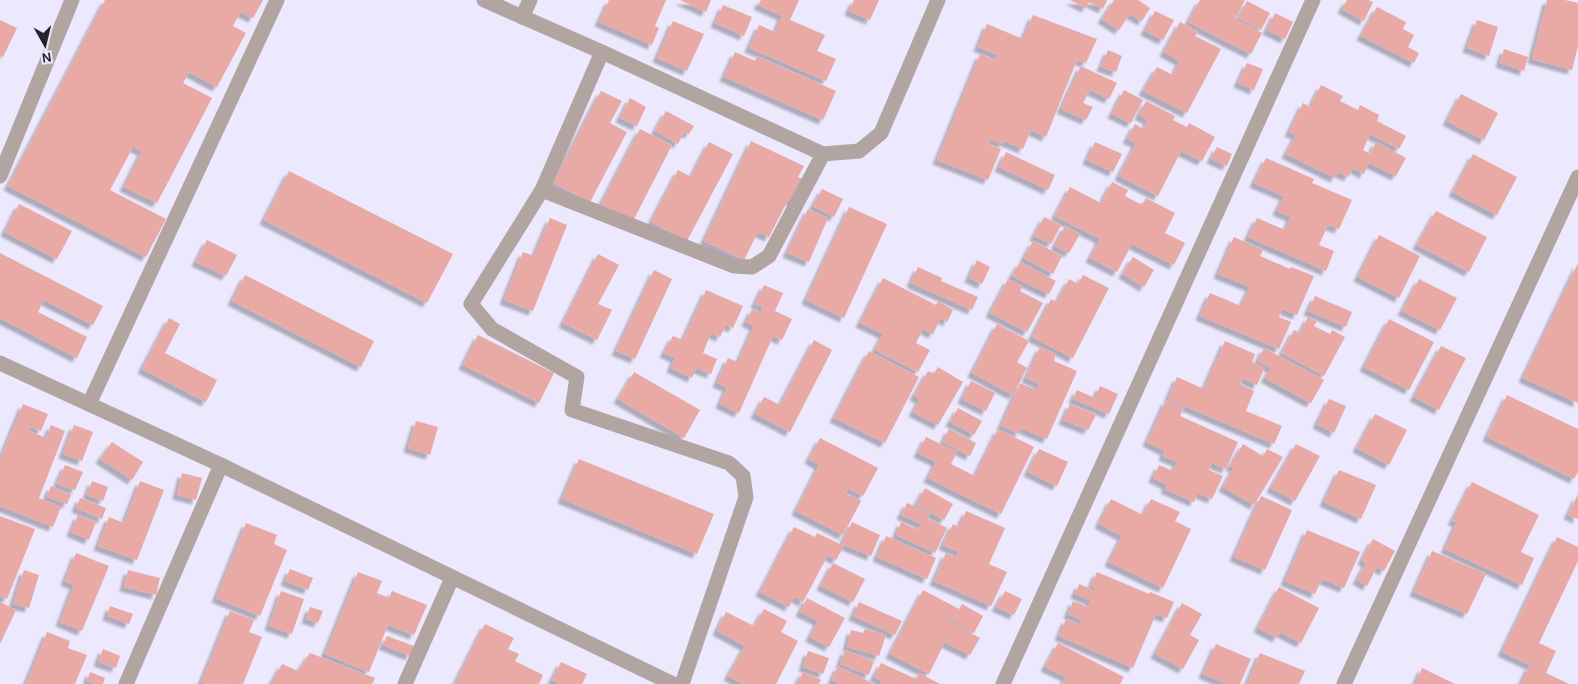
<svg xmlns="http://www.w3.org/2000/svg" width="1578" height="684" viewBox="0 0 1578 684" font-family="Karla,sans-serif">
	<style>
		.building { fill: #e9a9a4; filter: url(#shadow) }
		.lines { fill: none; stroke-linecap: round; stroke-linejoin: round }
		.minor { stroke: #b2a5a1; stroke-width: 15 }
	</style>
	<defs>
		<filter id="shadow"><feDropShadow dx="-4.5" dy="4.5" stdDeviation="1" flood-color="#0004"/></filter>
	</defs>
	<rect width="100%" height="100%" fill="#ece8fd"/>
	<g class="building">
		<polygon points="105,0 263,0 253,18 240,12 233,26 246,33 217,87 189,72 183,83 212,98 157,203 124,187 142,151 133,147 110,190 166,219 146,257 8,186"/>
		<polygon points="609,0 666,0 655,26 659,28 652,45 599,22"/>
		<polygon points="680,0 711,0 706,12"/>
		<polygon points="761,0 799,0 790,20 825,35 817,51 836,59 826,81 749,48 759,25 775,32 782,16 758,5"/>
		<polygon points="854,0 879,0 870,20 849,11"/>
		<polygon points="1070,0 1107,0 1103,9 1089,2 1086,8"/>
		<polygon points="1114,0 1138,0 1150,8 1142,21 1130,14 1119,30 1102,19"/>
		<polygon points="1200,0 1245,0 1235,19 1262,33 1251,54 1188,22"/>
		<polygon points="1347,0 1368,0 1373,2 1364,21 1342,9"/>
		<polygon points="1547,0 1565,0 1578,3 1578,46 1572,70 1532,59"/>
		<polygon points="1247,1 1270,13 1261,30 1238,18"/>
		<polygon points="723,5 752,17 744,36 715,23"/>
		<polygon points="1377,7 1406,22 1403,29 1414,35 1408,47 1419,53 1414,63 1361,36"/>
		<polygon points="1155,11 1174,20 1163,40 1145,31"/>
		<polygon points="1275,13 1293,22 1285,39 1267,30"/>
		<polygon points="1033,15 1097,39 1086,63 1077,60 1046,137 1031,130 1023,149 1004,141 1002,144 990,139 988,144 1001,149 988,180 937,160 980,54 995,60 997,55 978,47 987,24 1023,39"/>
		<polygon points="0,20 17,28 3,57 0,56"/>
		<polygon points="1477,20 1498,27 1489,56 1467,48"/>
		<polygon points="673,21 704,34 687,71 657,58"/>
		<polygon points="1180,22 1198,31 1195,36 1221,49 1187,113 1143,91 1157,67 1173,75 1180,61 1164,52"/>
		<polygon points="1504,49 1528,57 1524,71 1500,63"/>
		<polygon points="1108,50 1122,56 1116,72 1101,67"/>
		<polygon points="735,52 755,61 757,56 836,91 823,120 724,77"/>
		<polygon points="1247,63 1263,69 1254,90 1238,83"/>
		<polygon points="1081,66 1117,83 1109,99 1090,90 1083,103 1093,107 1086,120 1061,109"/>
		<polygon points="1321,85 1343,96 1340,101 1358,110 1360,105 1379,115 1377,121 1406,136 1399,149 1370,134 1363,150 1370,154 1376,142 1406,158 1396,176 1369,163 1364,174 1353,168 1348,177 1338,172 1335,178 1286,154 1296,135 1289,132 1303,103 1310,107"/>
		<polygon points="1124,90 1143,100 1131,123 1112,114"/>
		<polygon points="601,91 622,101 610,123 627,132 590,202 553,183"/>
		<polygon points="1461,94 1498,113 1484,140 1447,121"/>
		<polygon points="630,98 646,107 637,126 620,118"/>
		<polygon points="1146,101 1175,116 1173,120 1187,127 1189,123 1215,137 1202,161 1181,151 1158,196 1119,176 1136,143 1127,139 1135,124 1143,129 1148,120 1139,115"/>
		<polygon points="666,111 694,126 689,134 684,132 678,144 655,131"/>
		<polygon points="640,129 672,145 633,221 601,204"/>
		<polygon points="751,141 804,166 798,177 805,180 794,202 788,200 769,237 758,232 744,260 704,241"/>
		<polygon points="709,142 733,154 687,241 651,222 678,170 691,177"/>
		<polygon points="1095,142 1122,154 1113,172 1087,160"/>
		<polygon points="1217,147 1232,154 1227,166 1211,159"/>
		<polygon points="1006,152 1055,175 1048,190 999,167"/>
		<polygon points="1473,154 1517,177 1497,215 1453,192"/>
		<polygon points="1266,158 1314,179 1312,183 1352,200 1339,229 1328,225 1319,245 1334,251 1326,271 1248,237 1257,218 1285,230 1291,217 1277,211 1284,196 1254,183"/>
		<polygon points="289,171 453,254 427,303 264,220"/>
		<polygon points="1112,182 1128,190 1125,196 1142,205 1146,198 1175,213 1165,233 1185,243 1174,265 1132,244 1117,272 1090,258 1100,239 1055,216 1070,187 1101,203"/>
		<polygon points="822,189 843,199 834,217 813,206"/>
		<polygon points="19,204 72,231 57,259 5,232"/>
		<polygon points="849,207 887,224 844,318 806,300"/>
		<polygon points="808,209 828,218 809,262 787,253"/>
		<polygon points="1436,211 1487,237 1469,272 1417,245"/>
		<polygon points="1044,217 1061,225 1051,244 1034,236"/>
		<polygon points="550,218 567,225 533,311 504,300 523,252 534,256"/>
		<polygon points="1065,226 1080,234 1069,253 1055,246"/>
		<polygon points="1379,235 1420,256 1399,298 1358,277"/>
		<polygon points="1234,237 1263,250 1260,256 1290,269 1291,267 1314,276 1297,315 1282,309 1279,317 1291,322 1279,349 1200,316 1210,293 1241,306 1250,287 1218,274"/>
		<polygon points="207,240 237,255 226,276 196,262"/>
		<polygon points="1033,241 1062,256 1053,274 1024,258"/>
		<polygon points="0,253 103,306 93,325 44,300 38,312 87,337 77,358 0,318"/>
		<polygon points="598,254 619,265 598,304 612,310 597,340 563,323"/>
		<polygon points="1133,257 1154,270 1144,287 1123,274"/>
		<polygon points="977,260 990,267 982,284 969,278"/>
		<polygon points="1020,262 1056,281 1049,294 1012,276"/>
		<polygon points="1578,263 1578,403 1523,378"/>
		<polygon points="918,267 942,278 941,281 978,297 972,310 911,283"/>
		<polygon points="654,270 672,279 635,359 616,351"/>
		<polygon points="245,275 374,341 361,367 232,301"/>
		<polygon points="1083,275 1109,288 1073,358 1032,337 1051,299 1057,302 1069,279 1078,284"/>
		<polygon points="883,278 936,305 938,301 953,310 947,322 941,318 933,334 923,329 916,343 930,350 918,372 875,350 883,334 860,323"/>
		<polygon points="1008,279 1023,286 1020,291 1043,303 1027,332 990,313"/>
		<polygon points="1419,279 1457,298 1440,330 1402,311"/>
		<polygon points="764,285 783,293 775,311 792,319 782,340 773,336 739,413 720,404 727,387 717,383 728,358 738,362 754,326 746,322 752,309 761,313 763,307 755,304"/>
		<polygon points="706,290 743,306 733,328 726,325 720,337 711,333 703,353 717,359 711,374 696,368 692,378 671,368 675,358 664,353 673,336 683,340"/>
		<polygon points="1315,296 1352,312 1346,327 1308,311"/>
		<polygon points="1308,317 1317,321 1314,326 1330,334 1332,330 1345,337 1324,376 1282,353 1294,330 1300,333"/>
		<polygon points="169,318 180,324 165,353 217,380 206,402 142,369"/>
		<polygon points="1389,319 1434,342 1409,390 1364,367"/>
		<polygon points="997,324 1029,341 1017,362 1027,368 1013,395 972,373"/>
		<polygon points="478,335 554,373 539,403 463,365"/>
		<polygon points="814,340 832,350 790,432 755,414 764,397 780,405"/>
		<polygon points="1225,341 1255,354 1252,362 1265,367 1257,385 1243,378 1240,384 1254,391 1246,411 1282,426 1274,444 1168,399 1177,377 1204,389"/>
		<polygon points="1441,346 1466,358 1439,410 1414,397"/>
		<polygon points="1040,347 1056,354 1054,361 1077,371 1047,439 1021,428 1019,434 1001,426 1020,383 1036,390 1039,384 1026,378"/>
		<polygon points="1264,348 1324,380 1311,403 1265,378 1271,368 1258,361"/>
		<polygon points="869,351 919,377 885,443 834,418"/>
		<polygon points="938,367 963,382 938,425 913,412 920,399 914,396 928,371 934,374"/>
		<polygon points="634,372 700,410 684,438 618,399"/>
		<polygon points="971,381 995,393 986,411 962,399"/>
		<polygon points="1100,386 1118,394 1109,414 1073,399 1077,390 1095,398"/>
		<polygon points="1507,395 1578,429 1578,472 1574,479 1487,437"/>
		<polygon points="1329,399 1346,406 1334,433 1317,424"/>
		<polygon points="1166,400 1184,408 1180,416 1238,442 1226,469 1212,463 1209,470 1223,476 1212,499 1198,493 1194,502 1165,489 1167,485 1153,478 1159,465 1173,471 1177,462 1163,456 1165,451 1147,442"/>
		<polygon points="23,404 48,414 41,431 30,427 29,431 46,438 51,425 65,431 39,498 61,507 53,527 0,506 0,460"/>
		<polygon points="1070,404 1096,415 1088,430 1063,420"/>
		<polygon points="958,408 982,421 974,435 950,422"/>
		<polygon points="1375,414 1407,430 1389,465 1357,448"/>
		<polygon points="416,421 438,427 430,455 408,448"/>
		<polygon points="74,425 93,432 82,461 63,454"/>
		<polygon points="949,429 976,443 970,456 943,442"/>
		<polygon points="998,429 1034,447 1001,514 928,478 936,462 918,453 926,437 957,452 951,464 975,476"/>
		<polygon points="820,438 878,468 863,496 848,488 845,493 861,501 843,535 796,511 819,465 809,459"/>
		<polygon points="112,442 143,462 132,480 100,459"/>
		<polygon points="1243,444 1263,456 1267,449 1283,457 1254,505 1223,487 1234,468 1230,466"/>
		<polygon points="1296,444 1320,456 1295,501 1271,488"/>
		<polygon points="1039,449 1068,462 1057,486 1028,472"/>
		<polygon points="579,459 714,514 697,554 562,499"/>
		<polygon points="65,465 83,472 75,490 57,484"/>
		<polygon points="1339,470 1376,485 1361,519 1324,502"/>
		<polygon points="182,473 202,478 196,500 177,495"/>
		<polygon points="92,481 108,487 103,501 87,495"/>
		<polygon points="140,481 164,490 137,560 98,546 109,517 124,523"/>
		<polygon points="1472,482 1539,515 1521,552 1534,558 1522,585 1445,549 1457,522 1452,521"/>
		<polygon points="51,486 71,495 67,504 47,497"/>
		<polygon points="925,488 953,504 944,520 916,504"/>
		<polygon points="1578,494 1578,519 1568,515"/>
		<polygon points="1261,496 1292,510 1265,570 1234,557"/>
		<polygon points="80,498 106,508 102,519 76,508"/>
		<polygon points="1111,499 1143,515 1151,499 1180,512 1175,521 1191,529 1163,588 1109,562 1122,536 1099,524"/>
		<polygon points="907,503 930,513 927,518 947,528 935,553 896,535 901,522 918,530 921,524 901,515"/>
		<polygon points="966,511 1005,528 989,564 1007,572 991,606 934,581 946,553 956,558 958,552 943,545 953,524 959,527"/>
		<polygon points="78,515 96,522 89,540 71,532"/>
		<polygon points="0,516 35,529 7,599 0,596"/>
		<polygon points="852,522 880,535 871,556 842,544"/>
		<polygon points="246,523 277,535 274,544 287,550 260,616 216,598"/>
		<polygon points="794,527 815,537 817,533 844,546 836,560 828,555 803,602 794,597 789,607 760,592"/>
		<polygon points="1307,530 1360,552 1344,588 1322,579 1315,594 1285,581"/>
		<polygon points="886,536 936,558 927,579 877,557"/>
		<polygon points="1557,537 1578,547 1578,561 1539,643 1556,651 1546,673 1569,684 1521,684 1529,666 1543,671 1502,652"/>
		<polygon points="1373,539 1395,551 1384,571 1377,567 1367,586 1357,580 1366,563 1362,560"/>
		<polygon points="1432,551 1486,574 1467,614 1414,592"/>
		<polygon points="76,553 109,566 82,631 60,622 74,585 65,581"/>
		<polygon points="833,563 865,579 853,602 821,586"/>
		<polygon points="290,569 313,578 308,590 285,581"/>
		<polygon points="24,570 39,575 29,608 13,604"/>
		<polygon points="128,570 160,578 156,595 124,587"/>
		<polygon points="358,572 382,581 377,593 389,598 392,591 427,605 414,635 388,625 369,672 325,654"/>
		<polygon points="1097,572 1149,594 1150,592 1174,602 1167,618 1156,614 1133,668 1059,636 1066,619 1080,625 1082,620 1068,614 1073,601 1088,607 1091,601 1075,594 1079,584 1095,591 1096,588 1091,586"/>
		<polygon points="1279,587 1319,608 1301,643 1280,632 1277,638 1258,628"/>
		<polygon points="923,590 959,609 950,625 952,623 980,638 970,655 944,642 942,645 943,646 929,674 890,654"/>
		<polygon points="281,591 304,599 292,634 269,626"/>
		<polygon points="1005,591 1022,599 1014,615 996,607"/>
		<polygon points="807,598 845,618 829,647 810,637 818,621 800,612"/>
		<polygon points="0,602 16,610 0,644"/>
		<polygon points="859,602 902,621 895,635 853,616"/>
		<polygon points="1182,603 1202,614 1190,635 1199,640 1183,669 1155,654"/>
		<polygon points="962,604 983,616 974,633 953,621"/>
		<polygon points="110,606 133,614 129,624 107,616"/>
		<polygon points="310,607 323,611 318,623 306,619"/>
		<polygon points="764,609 787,621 781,632 798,641 776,684 743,684 728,676 745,646 717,631 726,612 754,626"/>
		<polygon points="230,611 254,620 249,632 262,637 243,684 201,683"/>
		<polygon points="485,624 514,638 508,649 519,654 515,661 543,675 539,684 512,684 507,682 505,684 455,684"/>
		<polygon points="865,629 886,635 879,656 847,647 851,630 863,633"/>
		<polygon points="47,632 70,641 68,648 87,655 75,684 26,684"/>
		<polygon points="387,636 414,646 410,656 383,645"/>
		<polygon points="1058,643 1124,677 1120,684 1062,684 1066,677 1045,667"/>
		<polygon points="1216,644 1251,659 1240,684 1227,684 1203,674"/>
		<polygon points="103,649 120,656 116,668 98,662"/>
		<polygon points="845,650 874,661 869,675 840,664"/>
		<polygon points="808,651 829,658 823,674 803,667"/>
		<polygon points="310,653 375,678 372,684 271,684 282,664 298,671"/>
		<polygon points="1260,653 1305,671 1299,684 1247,684"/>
		<polygon points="561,662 587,674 582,684 560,684 552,680"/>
		<polygon points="881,663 916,679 919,673 940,684 881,684 882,681 874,677"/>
		<polygon points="838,666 872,683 872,684 841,684 832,680"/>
		<polygon points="1422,668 1455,684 1415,684"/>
		<polygon points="90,672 105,678 103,684 95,684 87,681"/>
		<polygon points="803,672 821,680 819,684 797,684"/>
	</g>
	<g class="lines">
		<g class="minor">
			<polyline points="484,0 602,52 823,154 859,151 881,133 938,0"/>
			<polyline points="522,17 530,0"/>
			<polyline points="602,52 542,190 471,304 492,329 577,377 572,410 729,463 743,476 746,497 682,684"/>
			<polyline points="0,176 72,0"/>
			<polyline points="542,190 734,266 752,267 769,256 823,154"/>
			<polyline points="0,363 221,465 673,684"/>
			<polyline points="89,404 277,0"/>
			<polyline points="126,684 221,465"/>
			<polyline points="405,684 452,578"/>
			<polyline points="1003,684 1313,0"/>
			<polyline points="1344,684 1578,177"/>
		</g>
	</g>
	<g transform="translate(45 45) rotate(172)" stroke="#ece8fd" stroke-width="4" paint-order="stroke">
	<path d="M0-4L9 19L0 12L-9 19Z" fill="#25232c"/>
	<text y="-8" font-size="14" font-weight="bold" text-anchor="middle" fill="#25232c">N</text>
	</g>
</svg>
